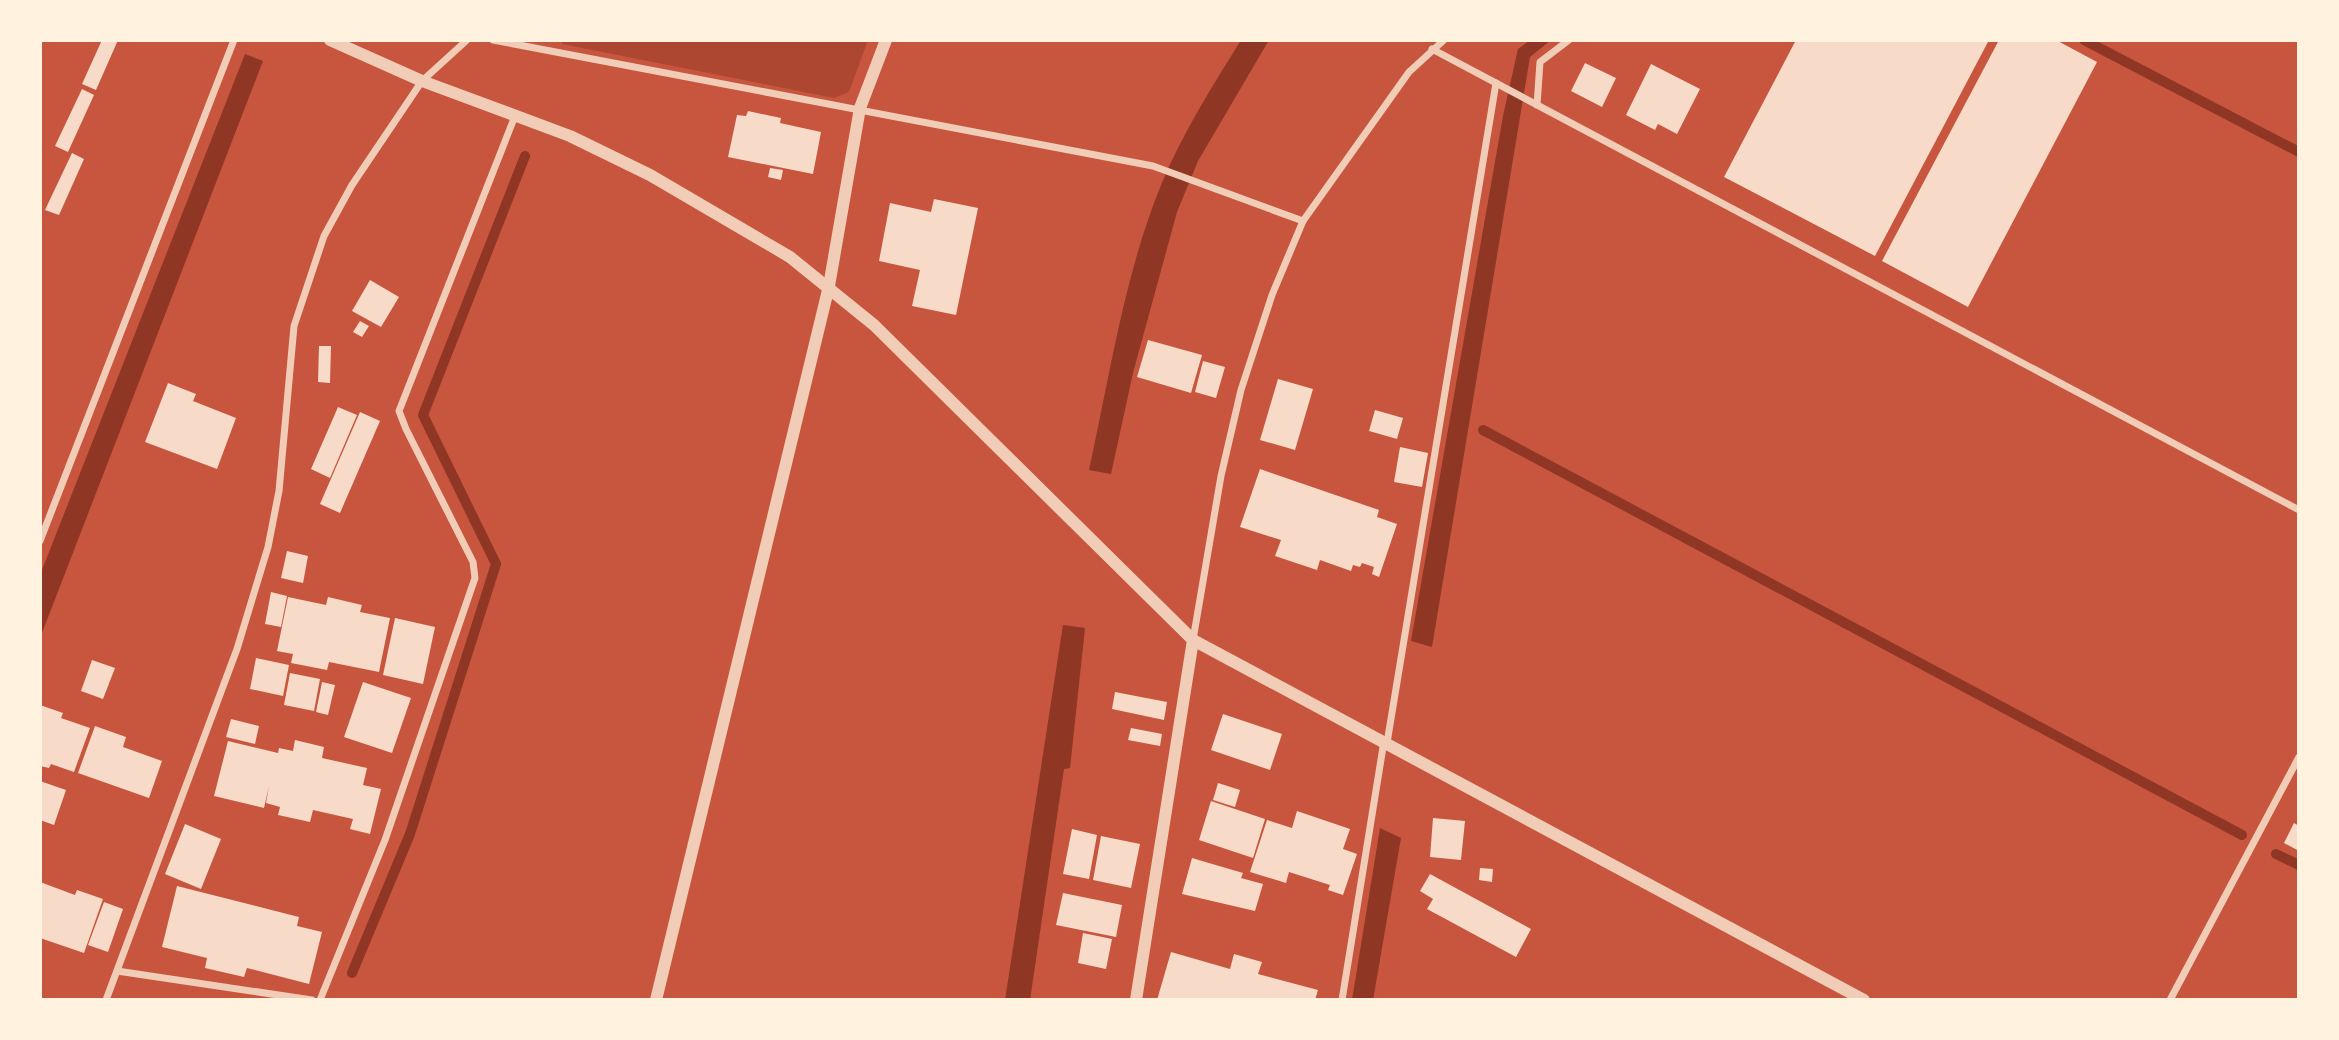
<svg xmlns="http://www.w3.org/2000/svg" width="2339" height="1040" viewBox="0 0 2339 1040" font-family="Signika,sans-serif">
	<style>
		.green { fill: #ae4732 }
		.water { fill: #8f3625 }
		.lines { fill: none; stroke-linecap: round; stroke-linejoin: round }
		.stream { stroke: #8f3625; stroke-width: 10 }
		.building { fill: #f7dbc8 }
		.minor { stroke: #f1ccb7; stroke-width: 7 }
		.tertiary { stroke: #f1ccb7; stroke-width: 12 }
	</style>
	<rect width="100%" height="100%" fill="#c8553d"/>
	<polygon class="green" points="562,40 868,40 849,92 834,98 562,44"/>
	<g class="water">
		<path d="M1241,40H1269L1198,161L1177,212L1133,373L1111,474L1089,470C1110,375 1124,276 1161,185C1182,134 1212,87 1241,40Z"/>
		<polygon points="1530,40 1551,40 1530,57 1432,647 1411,641 1503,116 1518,49"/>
		<polygon points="245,54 263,61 40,638 40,575"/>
		<polygon points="1063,625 1085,628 1070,768 1064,769 1030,1000 1005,1000"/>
		<polygon points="1380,828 1401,838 1373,1000 1352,1000"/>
	</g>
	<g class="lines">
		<g class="stream">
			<polyline points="2084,40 2299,152"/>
			<polyline points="1483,430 2242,835"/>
			<polyline points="2276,854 2299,865"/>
			<polyline points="352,973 410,834 496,564 423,415 525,156"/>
		</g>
	</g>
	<g class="building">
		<polygon points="102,40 118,40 96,90 82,84"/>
		<polygon points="1796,40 1989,40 1875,256 1724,177"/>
		<polygon points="1999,40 2056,40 2097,62 1968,307 1882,261"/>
		<polygon points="1585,63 1616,78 1602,107 1571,91"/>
		<polygon points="1651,64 1700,89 1677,134 1658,124 1655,130 1626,115"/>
		<polygon points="82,89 94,95 68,152 55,146"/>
		<polygon points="748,111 781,118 780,123 821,132 813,174 728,157 737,115 746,116"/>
		<polygon points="72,153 84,159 59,215 45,210"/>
		<polygon points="770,168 783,170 781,180 768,177"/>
		<polygon points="934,199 978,208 956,315 912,306 920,270 879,261 890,203 931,212"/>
		<polygon points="370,280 399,297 381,327 352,311"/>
		<polygon points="360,321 369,326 362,337 353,332"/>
		<polygon points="1148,340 1202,355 1191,393 1137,377"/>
		<polygon points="319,346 331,346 330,383 318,382"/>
		<polygon points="1203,361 1225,367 1216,398 1195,392"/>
		<polygon points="1278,379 1313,389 1295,450 1260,440"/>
		<polygon points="168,383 196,394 193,401 236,418 217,469 145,442"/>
		<polygon points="338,407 357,415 330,478 311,469"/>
		<polygon points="1375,410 1403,418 1397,439 1369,431"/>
		<polygon points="360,412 380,421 340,513 320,504"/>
		<polygon points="1400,447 1428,453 1422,487 1394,482"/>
		<polygon points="1260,469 1379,510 1377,517 1397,524 1379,577 1372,574 1374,567 1362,563 1360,567 1353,565 1351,571 1320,560 1317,570 1275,556 1281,540 1240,527"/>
		<polygon points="287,551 308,556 303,583 281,578"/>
		<polygon points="271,592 287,596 281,627 265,624"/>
		<polygon points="288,597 326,605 328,597 362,605 360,612 390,618 379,672 329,662 327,670 291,663 293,654 277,651"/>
		<polygon points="395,618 435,627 423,684 383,675"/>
		<polygon points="256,658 289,665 283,696 250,689"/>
		<polygon points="92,660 115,668 103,699 81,691"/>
		<polygon points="290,673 320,679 314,711 284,705"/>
		<polygon points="322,682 335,685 328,715 316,712"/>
		<polygon points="363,682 411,698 392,753 344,737"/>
		<polygon points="1115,692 1167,702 1164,720 1112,709"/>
		<polygon points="40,705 63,713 61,718 90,728 74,772 51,764 49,768 40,766"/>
		<polygon points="1223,714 1282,734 1270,770 1211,750"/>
		<polygon points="231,719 259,726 255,744 226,737"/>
		<polygon points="95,726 126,737 123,747 162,761 149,798 78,773"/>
		<polygon points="1131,728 1162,734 1160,746 1128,740"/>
		<polygon points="295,740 324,747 322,758 367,768 363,785 381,789 370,834 350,829 353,819 313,810 310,822 278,815 280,807 266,803 269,786 264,808 214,796 228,741 278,753 279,748 293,751"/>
		<polygon points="40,781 66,790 54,825 40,820"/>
		<polygon points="1218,783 1240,790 1235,807 1213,800"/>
		<polygon points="1211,801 1265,819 1253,858 1199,840"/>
		<polygon points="1297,811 1350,829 1343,849 1357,854 1343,895 1328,890 1330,885 1289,872 1286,883 1250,872 1267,820 1292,828"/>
		<polygon points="1433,818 1465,821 1461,860 1430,857"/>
		<polygon points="2294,823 2299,826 2299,851 2284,843"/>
		<polygon points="185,824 221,839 201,889 165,874"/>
		<polygon points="1072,829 1097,835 1089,879 1063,874"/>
		<polygon points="1101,836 1140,844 1131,888 1093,880"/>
		<polygon points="1192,858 1243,873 1241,878 1263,884 1255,911 1182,894"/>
		<polygon points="1480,868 1493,869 1492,882 1479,880"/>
		<polygon points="1430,874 1531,929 1516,957 1427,909 1433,899 1420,891"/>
		<polygon points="40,882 75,895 77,890 103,899 84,953 40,938"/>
		<polygon points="177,886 299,917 297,926 322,932 309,984 247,968 244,977 205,968 207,958 162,947"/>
		<polygon points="1063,893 1122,905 1116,937 1056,925"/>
		<polygon points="104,902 123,909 108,952 88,945"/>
		<polygon points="1083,933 1112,939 1106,969 1078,963"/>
		<polygon points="1171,952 1230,969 1234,954 1262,962 1258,974 1318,990 1315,1000 1157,1000"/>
	</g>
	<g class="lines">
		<g class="minor">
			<polyline points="493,40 1153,166 1303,221"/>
			<polyline points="1432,49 2299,510"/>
			<polyline points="1537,105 1540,62 1569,40"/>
			<polyline points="40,541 234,40"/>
			<polyline points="1193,640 1221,476 1241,390 1272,295 1303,221 1409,72 1444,40"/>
			<polyline points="1387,743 1496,83"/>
			<polyline points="117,971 312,1000"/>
			<polyline points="106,1000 237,649 268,547 279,491 294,326 324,236 352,185 422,81 467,40"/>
			<polyline points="320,1000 385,840 475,578 473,562 406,429 399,411 515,116"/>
			<polyline points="1342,1000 1384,741"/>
			<polyline points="2170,1000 2299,757"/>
		</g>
		<g class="tertiary">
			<polyline points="330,40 422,81 570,136 650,175 790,257 874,325 1193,640 1864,1000"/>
			<polyline points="656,1000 829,286 860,108 886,40"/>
			<polyline points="1136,1000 1193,640"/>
		</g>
	</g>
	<rect width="2339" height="1040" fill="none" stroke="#fff3e0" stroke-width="84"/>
</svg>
